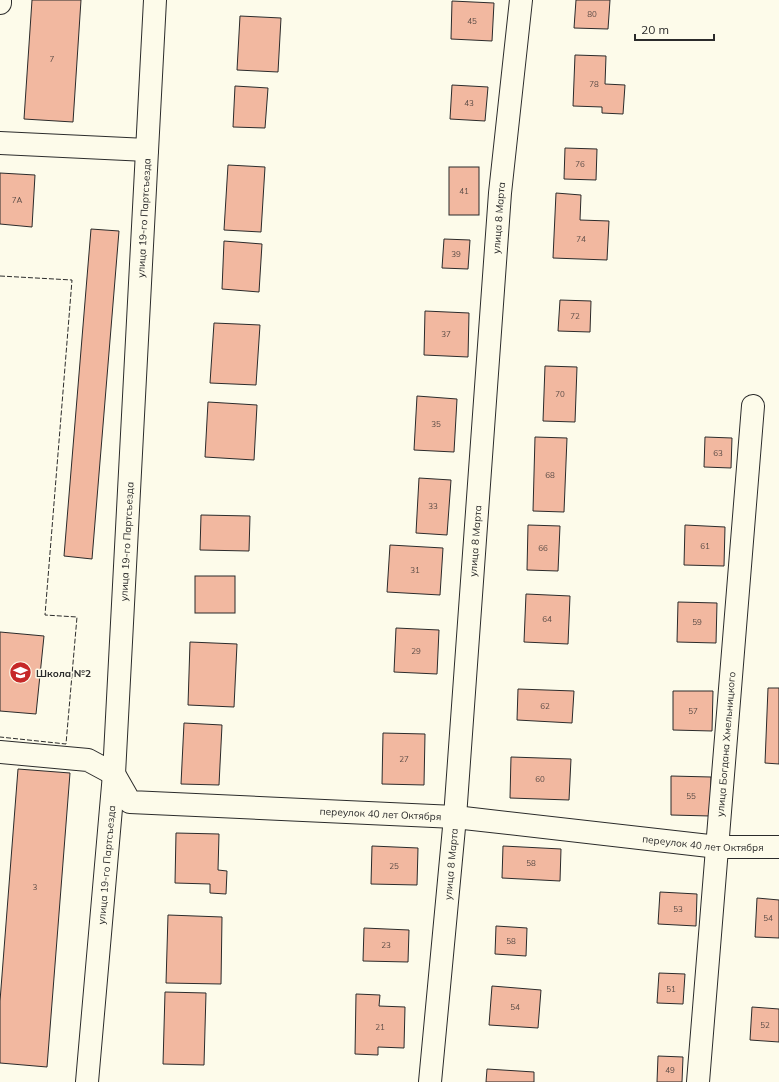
<svg xmlns="http://www.w3.org/2000/svg" width="779" height="1082" viewBox="0 0 779 1082" font-family="Mulish,sans-serif">
	<style>
		.building { fill: #f2b8a0; stroke: #2b2b2b }
		.lines { fill: none; stroke-linecap: round; stroke-linejoin: round }
		.minor-casing { stroke: #2b2b2b; stroke-width: 24 }
		.minor { stroke: #fdfbea; stroke-width: 22 }
		.fence { stroke: #2b2b2b; stroke-width: 1; stroke-dasharray: 5 2; stroke-linecap: butt }
		.labels { text-anchor: middle; stroke-width: 3; stroke-linejoin: round; paint-order: stroke }
		.number-label { font-size: 8px; fill: #5d4e48 }
		.street-label { font-size: 10px; fill: #2b2b2b; stroke: #fdfbea }
		.poi-label { font-size: 10px; font-weight: bold; fill: #2b2b2b; stroke: #fdfbea; text-anchor: start }
	</style>
	<rect width="100%" height="100%" fill="#fdfbea"/>
	<g class="building">
		<polygon points="32,0 81,0 73,122 24,119"/>
		<polygon points="576,0 610,0 608,29 574,28"/>
		<polygon points="452,1 494,3 492,41 451,39"/>
		<polygon points="240,16 281,18 278,72 237,70"/>
		<polygon points="575,55 606,56 605,84 625,85 623,114 602,113 602,107 573,106"/>
		<polygon points="452,85 488,87 485,121 450,119"/>
		<polygon points="235,86 268,88 265,128 233,127"/>
		<polygon points="565,148 597,149 596,180 564,179"/>
		<polygon points="228,165 265,167 261,232 224,230"/>
		<rect x="449" y="167" width="30" height="48"/>
		<polygon points="0,173 35,175 32,227 0,224"/>
		<polygon points="556,193 581,195 580,220 609,221 607,260 553,258"/>
		<polygon points="91,229 119,231 92,559 64,556"/>
		<polygon points="444,239 470,240 468,269 442,268"/>
		<polygon points="224,241 262,244 259,292 222,289"/>
		<polygon points="560,300 591,301 590,332 558,331"/>
		<polygon points="425,311 469,313 468,357 424,355"/>
		<polygon points="214,323 260,325 256,385 210,383"/>
		<polygon points="545,366 577,367 575,422 543,421"/>
		<polygon points="417,396 457,399 454,452 414,450"/>
		<polygon points="208,402 257,405 254,460 205,457"/>
		<polygon points="535,437 567,438 564,512 533,511"/>
		<polygon points="705,437 732,438 731,468 704,467"/>
		<polygon points="419,478 451,480 447,535 416,533"/>
		<polygon points="201,515 250,516 249,551 200,550"/>
		<polygon points="528,525 560,526 558,571 527,570"/>
		<polygon points="685,525 725,527 724,566 684,565"/>
		<polygon points="390,545 443,548 440,595 387,592"/>
		<rect x="195" y="576" width="40" height="37"/>
		<polygon points="526,594 570,596 568,644 524,642"/>
		<polygon points="678,602 717,603 716,643 677,642"/>
		<polygon points="396,628 439,630 437,674 394,672"/>
		<polygon points="0,632 44,636 36,714 0,711"/>
		<polygon points="190,642 237,644 234,707 188,705"/>
		<polygon points="768,688 779,688 779,764 765,763"/>
		<polygon points="518,689 574,691 572,723 517,720"/>
		<polygon points="673,691 713,691 712,731 673,730"/>
		<polygon points="184,723 222,725 219,785 181,784"/>
		<polygon points="383,733 425,734 424,785 382,784"/>
		<polygon points="511,757 571,759 569,800 510,798"/>
		<polygon points="18,769 70,773 47,1067 0,1063 0,1001"/>
		<polygon points="671,776 711,777 710,816 671,815"/>
		<polygon points="176,833 219,834 218,870 227,871 226,894 210,893 210,884 175,883"/>
		<polygon points="372,846 418,848 417,885 371,884"/>
		<polygon points="503,846 561,849 560,881 502,878"/>
		<polygon points="660,892 697,894 696,926 658,924"/>
		<polygon points="757,898 779,900 779,938 755,937"/>
		<polygon points="168,915 222,917 221,984 166,983"/>
		<polygon points="496,926 527,928 526,956 495,954"/>
		<polygon points="364,928 409,930 408,962 363,961"/>
		<polygon points="659,973 685,974 683,1004 657,1003"/>
		<polygon points="492,986 541,990 538,1028 489,1025"/>
		<polygon points="165,992 206,993 204,1065 163,1064"/>
		<polygon points="356,994 380,995 379,1006 405,1007 404,1048 378,1047 378,1055 355,1054"/>
		<polygon points="752,1007 779,1009 779,1042 750,1040"/>
		<polygon points="658,1056 683,1057 682,1082 657,1082"/>
		<polygon points="487,1069 534,1072 534,1082 486,1082"/>
	</g>
	<g class="lines">
		<defs>
			<g id="minor">
				<polyline points="0,3 0,0"/>
				<polyline points="0,143 147,150"/>
				<path id="s1" d="M0,752L88,760L114,774L130,802L455,817L718,847H779"/>
				<path id="s2" d="M87,1082L114,774L155,0"/>
				<path id="s3" d="M430,1082L455,817L500,193L521,0"/>
				<path id="s4" d="M698,1082L753,406"/>
			</g>
		</defs>
		<use href="#minor" class="minor-casing"/>
		<use href="#minor" class="minor"/>
		<polyline class="fence" points="0,276 72,280 45,615 77,617 66,744 0,737"/>
	</g>
	<defs>
		<symbol id="school-disc" viewBox="-11 -11 22 22"><circle r="9.5" fill="#c62828" stroke="#fdfbea"/><path d="M0-5L7-2L0 1L-7-2ZM-4 1L0 2.5L4 1V4Q0 6-4 4Z" fill="#fff"/></symbol>
	</defs>
	<g fill-rule="evenodd">
		<use href="#school-disc" x="8" y="660" width="25" height="25"/>
	</g>
	<g class="labels">
		<g class="number-label">
			<text x="592" y="17">80</text>
			<text x="472" y="24">45</text>
			<text x="52" y="62">7</text>
			<text x="594" y="87">78</text>
			<text x="469" y="106">43</text>
			<text x="580" y="167">76</text>
			<text x="464" y="194">41</text>
			<text x="17" y="203">7А</text>
			<text x="581" y="242">74</text>
			<text x="456" y="257">39</text>
			<text x="575" y="319">72</text>
			<text x="446" y="337">37</text>
			<text x="560" y="397">70</text>
			<text x="436" y="427">35</text>
			<text x="718" y="456">63</text>
			<text x="550" y="478">68</text>
			<text x="433" y="509">33</text>
			<text x="705" y="549">61</text>
			<text x="543" y="551">66</text>
			<text x="415" y="573">31</text>
			<text x="547" y="622">64</text>
			<text x="697" y="625">59</text>
			<text x="416" y="654">29</text>
			<text x="545" y="709">62</text>
			<text x="693" y="714">57</text>
			<text x="404" y="762">27</text>
			<text x="540" y="782">60</text>
			<text x="691" y="799">55</text>
			<text x="531" y="866">58</text>
			<text x="394" y="869">25</text>
			<text x="35" y="890">3</text>
			<text x="678" y="912">53</text>
			<text x="768" y="921">54</text>
			<text x="511" y="944">58</text>
			<text x="386" y="948">23</text>
			<text x="671" y="992">51</text>
			<text x="515" y="1010">54</text>
			<text x="765" y="1028">52</text>
			<text x="380" y="1030">21</text>
			<text x="670" y="1073">49</text>
		</g>
		<g class="street-label">
			<text dy="4" stroke="none"><textPath href="#s2" startOffset="866">улица 19-го Партсъезда</textPath></text>
			<text dy="4" stroke="none"><textPath href="#s3" startOffset="867">улица 8 Марта</textPath></text>
			<text dy="4" stroke="none"><textPath href="#s2" startOffset="542">улица 19-го Партсъезда</textPath></text>
			<text dy="4" stroke="none"><textPath href="#s3" startOffset="543">улица 8 Марта</textPath></text>
			<text dy="4" stroke="none"><textPath href="#s4" startOffset="339">улица Богдана Хмельницкого</textPath></text>
			<text dy="4" stroke="none"><textPath href="#s1" startOffset="401">переулок 40 лет Октября</textPath></text>
			<text dy="4" stroke="none"><textPath href="#s1" startOffset="725">переулок 40 лет Октября</textPath></text>
			<text dy="4" stroke="none"><textPath href="#s3" startOffset="219">улица 8 Марта</textPath></text>
			<text dy="4" stroke="none"><textPath href="#s2" startOffset="218">улица 19-го Партсъезда</textPath></text>
		</g>
		<g class="poi-label">
			<text x="36" y="677">Школа №2</text>
		</g>
	</g>
	<path d="M635 34v6h79v-6" fill="none" stroke="#2b2b2b" stroke-width="2"/>
	<text x="641" y="34" font-size="12" fill="#2b2b2b" stroke="#fdfbea" stroke-width="3" paint-order="stroke">20 m</text>
</svg>
